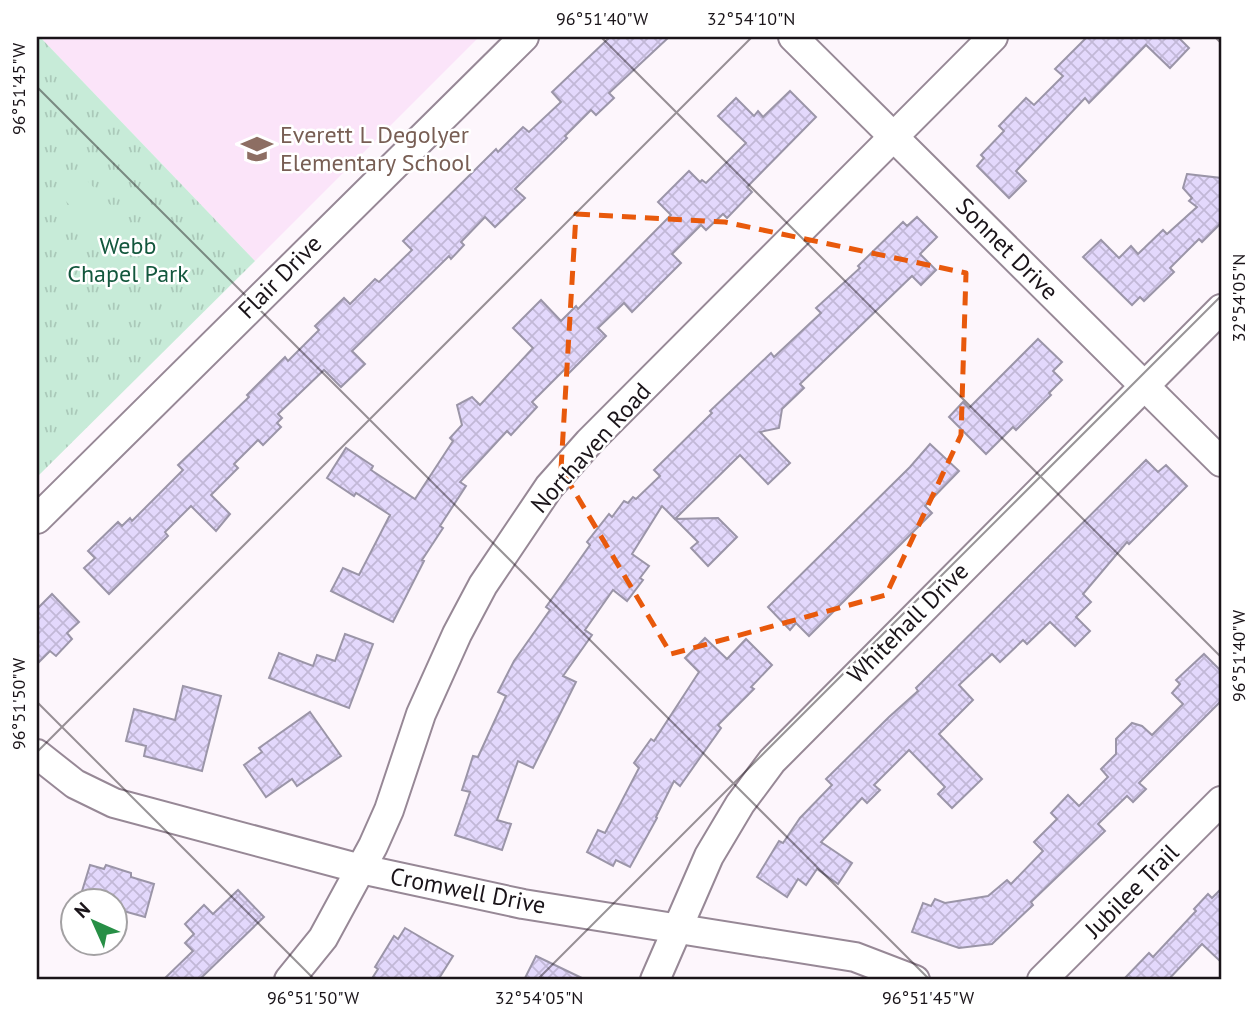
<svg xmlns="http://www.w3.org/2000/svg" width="1258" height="1017" viewBox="0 0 1258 1017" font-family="'PT Sans',sans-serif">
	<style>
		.built { fill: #fbe4f9 }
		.grass { fill: url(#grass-tufts) }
		.garden { fill: #c7ebd8 }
		.building { fill: url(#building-cross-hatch); stroke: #9b95a8; stroke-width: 2 }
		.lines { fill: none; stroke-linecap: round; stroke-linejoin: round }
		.minor-casing { stroke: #978896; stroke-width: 32 }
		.minor { stroke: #fff; stroke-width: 28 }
		.marked { fill: none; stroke: #e8590c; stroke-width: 5; stroke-dasharray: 14 9; stroke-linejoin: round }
		.ticks { fill: none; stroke: #1a1419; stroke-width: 2; stroke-opacity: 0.45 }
		.labels { text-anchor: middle; stroke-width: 5; stroke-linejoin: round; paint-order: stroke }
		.education-label { font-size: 24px; fill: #785e54; stroke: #fff; text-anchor: start }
		.park-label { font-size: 24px; fill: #13573d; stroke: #fff }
		.street-label { font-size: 24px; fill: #1a1419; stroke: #fff }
		.neatline { fill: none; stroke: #1a1419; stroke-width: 2.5 }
		.ticks-label { font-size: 18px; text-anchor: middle; fill: #1a1419 }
	</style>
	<defs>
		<pattern id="grass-tufts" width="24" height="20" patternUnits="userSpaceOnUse" patternTransform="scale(1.75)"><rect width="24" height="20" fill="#c7ebd8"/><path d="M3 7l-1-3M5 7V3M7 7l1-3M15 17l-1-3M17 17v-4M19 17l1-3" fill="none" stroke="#aac9b9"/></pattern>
		<pattern id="building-cross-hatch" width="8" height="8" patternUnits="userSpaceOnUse" patternTransform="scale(1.75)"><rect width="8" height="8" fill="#e3d8fc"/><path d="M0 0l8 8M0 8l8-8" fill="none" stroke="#c2b8d7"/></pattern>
	</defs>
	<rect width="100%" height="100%" fill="#fdf6fc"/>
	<polygon class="built" points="40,37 479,37 255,261"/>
	<polygon class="grass" points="37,37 40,37 255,261 37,477"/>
	<polygon class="garden" points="79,172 137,233 116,253 57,192"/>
	<g class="building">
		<polygon points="610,37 669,37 609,93 614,98 596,115 591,110 565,136 567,138 515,189 525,198 495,227 485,217 461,242 464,245 451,259 449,256 352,351 365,364 341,387 324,370 278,414 282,418 277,423 281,427 263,445 258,440 234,464 238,468 211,495 230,514 216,531 191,506 165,532 168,536 109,594 84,568 95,558 88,551 118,522 122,526 130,518 132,521 183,470 178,465 249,397 247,395 285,357 288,361 319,330 315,326 344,298 350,304 375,279 379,282 412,250 403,241 496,149 498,152 523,127 529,132 561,102 552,92"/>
		<polygon points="1087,37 1178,37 1189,48 1170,68 1146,45 1089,103 1085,98 1016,171 1026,181 1009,198 977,166 984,158 981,155 1004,131 999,126 1026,98 1034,105 1063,76 1055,69"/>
		<polygon points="790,91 816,117 747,187 752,192 727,218 723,214 706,230 701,225 672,254 681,263 632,312 624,303 598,328 606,336 569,373 565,369 532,402 537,407 511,435 507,431 460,482 466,486 440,526 443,528 422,560 424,561 393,622 331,591 343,568 359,575 390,515 356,493 354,496 327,478 346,448 373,466 371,470 415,499 453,441 450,438 462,425 457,405 472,397 480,405 533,348 513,328 541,300 561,321 576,306 578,309 671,215 658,202 689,171 700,182 702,180 706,183 746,143 718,116 736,98 754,116 758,111 763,117"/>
		<polygon points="1187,174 1221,178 1221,223 1202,242 1199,239 1170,268 1174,272 1144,301 1140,297 1132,305 1083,257 1101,240 1119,258 1131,246 1138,254 1163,230 1167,234 1197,207 1189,201 1192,198 1183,188"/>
		<polygon points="917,217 937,237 920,254 936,270 921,285 912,276 800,384 804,388 782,409 779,428 760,432 790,463 768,484 740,455 675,519 662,506 632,554 649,566 640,578 643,580 627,601 613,590 585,630 592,635 563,676 576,682 533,768 518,761 497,820 511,824 502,850 455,835 470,792 462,790 473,756 478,757 506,696 498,692 514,661 550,610 546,607 590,545 587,542 609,514 612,517 624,501 628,503 633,497 636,499 660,476 654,470 712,413 710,411 771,353 774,357 821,313 816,308 860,268 858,266 903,222 907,226"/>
		<polygon points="1038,339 1062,362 1053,371 1062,380 1049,393 1051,395 1016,430 1013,427 986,454 949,417 963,402 969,408"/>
		<polygon points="930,444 959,471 925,506 932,513 809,636 796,623 790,630 768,607 910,467"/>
		<polygon points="1146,460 1158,472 1166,465 1187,486 1129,544 1127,542 1083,594 1091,602 1076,617 1090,631 1075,646 1050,622 1027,644 1023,640 1000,662 992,654 959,685 973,700 939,734 982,779 952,808 938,794 945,787 909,750 874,785 880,790 867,803 862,798 821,842 852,863 838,884 817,869 806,885 798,879 787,897 757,877 779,841 783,843 800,818 832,785 826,779 889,717 918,691 916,688"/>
		<polygon points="718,518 737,537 708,566 691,548 698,542 675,519"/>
		<polygon points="52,594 79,622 67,633 72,639 56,656 50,651 37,664 37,609"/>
		<polygon points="345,634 373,644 349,708 269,678 279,653 313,666 317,655 335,661"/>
		<polygon points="705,638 727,659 746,639 772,665 751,687 754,689 718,725 721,728 680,786 674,781 656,817 657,818 630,867 616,860 613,866 587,852 598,830 605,833 639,768 634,763 651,739 654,741 699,672 685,658"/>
		<polygon points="1204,654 1221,671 1221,701 1139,783 1146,789 1133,802 1127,796 1098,824 1105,831 1031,902 1033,905 992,944 959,948 912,932 923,903 931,906 935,899 945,903 988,896 1007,880 1011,884 1043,851 1034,842 1057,819 1051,813 1068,795 1079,806 1108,777 1101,769 1116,754 1116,739 1132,723 1142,726 1152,735 1183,704 1172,693 1180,684 1176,680"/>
		<polygon points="183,686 221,696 202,771 144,756 146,746 126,741 134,709 175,720"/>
		<polygon points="310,712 341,756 297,786 292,779 266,797 244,765 262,752 259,748"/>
		<polygon points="90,865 104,869 106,865 131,873 131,877 154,884 145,917 116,909 116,901 79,901"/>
		<polygon points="1221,889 1221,962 1202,944 1168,980 1123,980 1149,953 1153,957 1196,911 1194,909 1208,894 1212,898"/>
		<polygon points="238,890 264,917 199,980 163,980 193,951 185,943 194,934 185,924 204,905 213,914"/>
		<polygon points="405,928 453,956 438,980 371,980 378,969 375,967 394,936 398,939"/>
		<polygon points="536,956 586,980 524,980"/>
	</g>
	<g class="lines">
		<defs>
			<g id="minor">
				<polyline points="793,37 1221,462"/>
				<polyline points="37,519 524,37"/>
				<polyline points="37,754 75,784 114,803 361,869 523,904 855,957 915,980"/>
				<polyline points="289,980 323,938 373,846 389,810 421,714 457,634 483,585 549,487 589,442 993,37"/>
				<polyline points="655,980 709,856 740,804 772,761 1221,309"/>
				<polyline points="1042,980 1221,801"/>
			</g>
		</defs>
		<use href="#minor" class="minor-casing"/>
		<use href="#minor" class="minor"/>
	</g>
	<path class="marked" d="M576,214L725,222L966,273L961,435L886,595L671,654L561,469Z"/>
	<path class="ticks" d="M601,37L1221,657M1215,37L1221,43M37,87L930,980M37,702L315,980M37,752L752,37M537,980L1221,296"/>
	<defs>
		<symbol id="school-bare" viewBox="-9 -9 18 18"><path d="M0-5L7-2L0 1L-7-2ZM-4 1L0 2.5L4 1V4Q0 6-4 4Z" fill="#8d6e63" stroke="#fff" stroke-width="2.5" paint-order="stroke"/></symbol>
	</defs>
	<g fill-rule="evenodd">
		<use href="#school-bare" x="235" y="127" width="44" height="44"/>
	</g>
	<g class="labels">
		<g class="education-label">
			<text x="280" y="143">Everett L Degolyer<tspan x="280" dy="28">Elementary School</tspan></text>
		</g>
		<g class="park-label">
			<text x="128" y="254">Webb<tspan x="128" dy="28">Chapel Park</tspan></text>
		</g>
		<g class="street-label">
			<text transform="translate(1007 249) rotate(45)" y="8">Sonnet Drive</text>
			<text transform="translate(280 277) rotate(-45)" y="8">Flair Drive</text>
			<text transform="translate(591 448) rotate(-48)" y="8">Northaven Road</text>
			<text transform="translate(908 623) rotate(-45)" y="8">Whitehall Drive</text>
			<text transform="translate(468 891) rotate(11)" y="8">Cromwell Drive</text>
			<text transform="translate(1132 891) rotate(-45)" y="8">Jubilee Trail</text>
		</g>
	</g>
	<rect width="1258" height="1017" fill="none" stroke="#ffffff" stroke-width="77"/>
	<g transform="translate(94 922) rotate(315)"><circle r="33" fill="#ffffff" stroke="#a3a1a3" stroke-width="2"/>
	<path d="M0-5L12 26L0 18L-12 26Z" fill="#278f46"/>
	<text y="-10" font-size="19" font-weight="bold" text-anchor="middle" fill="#1a1419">N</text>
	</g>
	<rect x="38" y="38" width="1182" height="940" class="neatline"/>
	<g class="ticks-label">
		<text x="602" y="25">96°51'40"W</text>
		<text x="751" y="25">32°54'10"N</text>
		<text transform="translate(19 89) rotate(-90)" y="6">96°51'45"W</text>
		<text transform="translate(1239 298) rotate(-90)" y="6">32°54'05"N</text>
		<text transform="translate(1239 656) rotate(-90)" y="6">96°51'40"W</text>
		<text transform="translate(19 704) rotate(-90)" y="6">96°51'50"W</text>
		<text x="313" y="1004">96°51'50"W</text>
		<text x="539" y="1004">32°54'05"N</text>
		<text x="928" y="1004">96°51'45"W</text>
	</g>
</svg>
